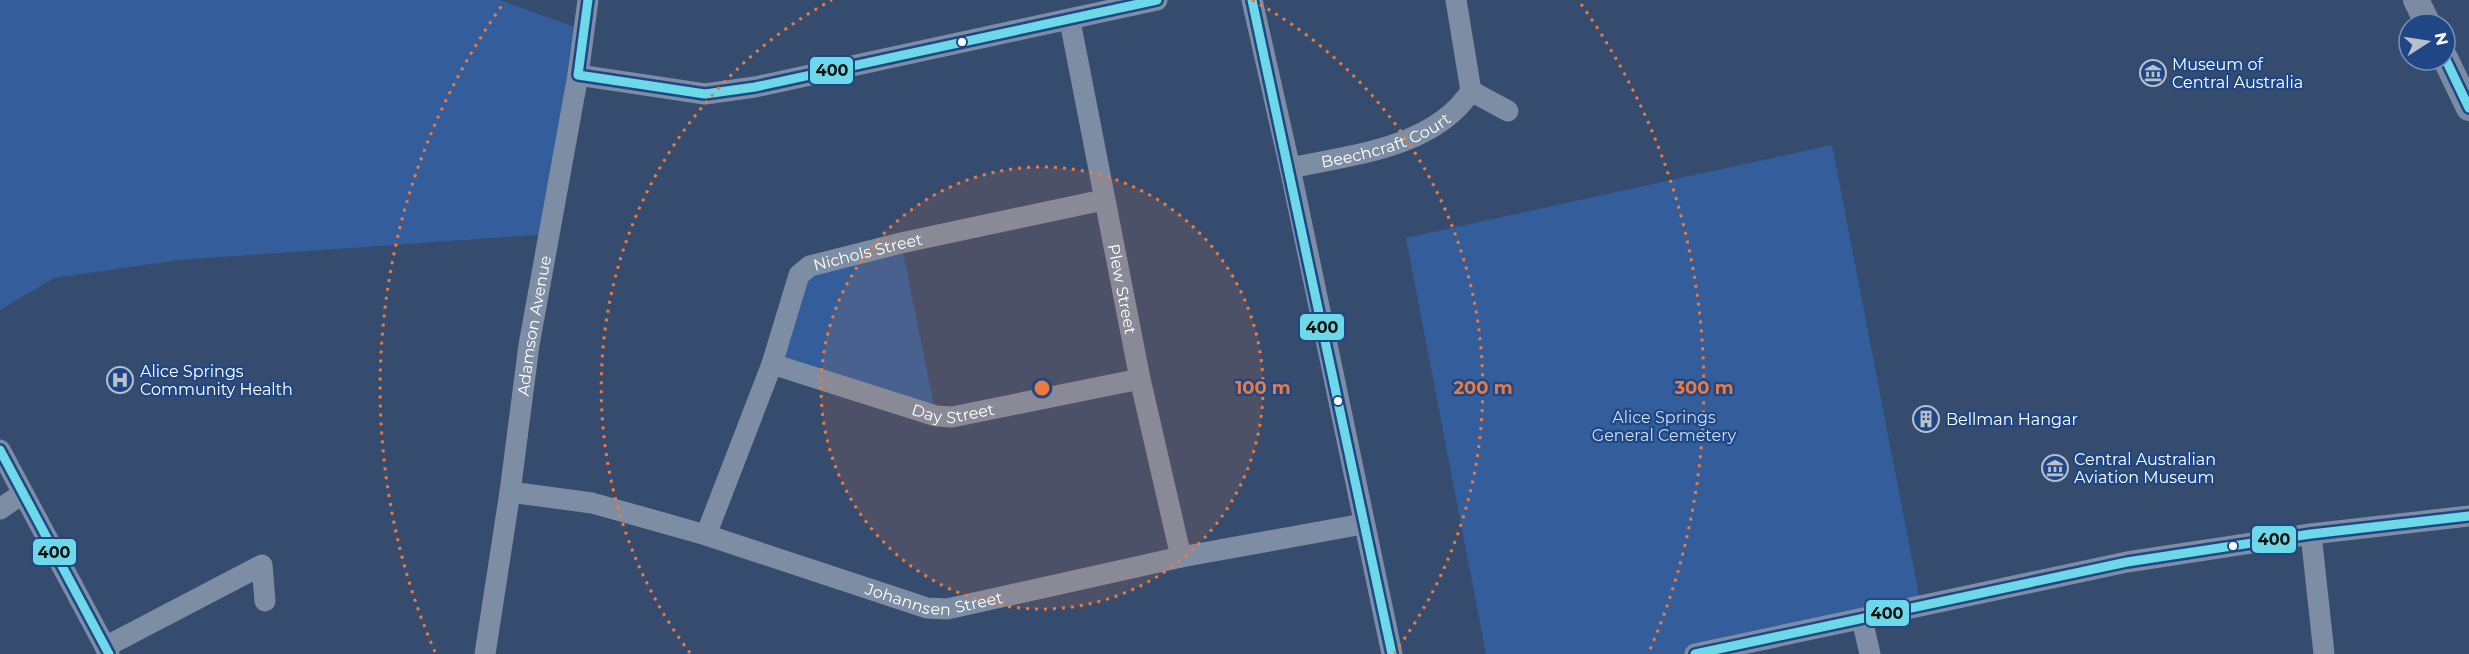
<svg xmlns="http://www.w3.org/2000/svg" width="2469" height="654" viewBox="0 0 2469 654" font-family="Montserrat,sans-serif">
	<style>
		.green { fill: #335e9b }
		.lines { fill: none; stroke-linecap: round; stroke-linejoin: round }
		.minor { stroke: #7d8da4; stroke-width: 21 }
		.major { stroke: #7c8ba1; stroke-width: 26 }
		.bus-1-casing { stroke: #1f4785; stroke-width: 14 }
		.bus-1 { stroke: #6dd8e7; stroke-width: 9 }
		.ring { fill: none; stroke: #ed7a3d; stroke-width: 3; stroke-dasharray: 3 6 }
		.bus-dot { fill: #fff; stroke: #1f4785; stroke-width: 2 }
		.labels { text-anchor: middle; stroke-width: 4.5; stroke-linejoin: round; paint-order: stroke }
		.poi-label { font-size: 16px; fill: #fff; stroke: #1f4785; text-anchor: start }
		.street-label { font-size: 16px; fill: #fff; stroke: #1f4785 }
		.park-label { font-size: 16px; fill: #ccdef7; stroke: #1f4785 }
		.centre { fill: #ed7a3d; stroke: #1f4785; stroke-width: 3 }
		.ring-label { font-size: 18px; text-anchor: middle; font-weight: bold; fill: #ed7a3d; stroke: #1f4785; stroke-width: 4.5; stroke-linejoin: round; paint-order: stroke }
		.line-badge { stroke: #1f4785; stroke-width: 2 }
		.pale-badge-label { font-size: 16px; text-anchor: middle; font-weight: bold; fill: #111 }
	</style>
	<rect width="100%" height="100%" fill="#364c6e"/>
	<g class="green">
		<polygon points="0,0 500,0 583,30 549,234 179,260 54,278 0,310"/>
		<polygon points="1832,145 1921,606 1695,654 1486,654 1406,238"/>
		<polygon points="901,243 936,416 772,364 799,275"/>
	</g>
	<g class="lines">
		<g class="minor">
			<polyline points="1252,0 1290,168 1392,654"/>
			<path id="s1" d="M1070,21L1140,379L1181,557"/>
			<polyline points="578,75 705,94 755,87 1157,0"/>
			<polyline points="1471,91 1508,111"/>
			<path id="s2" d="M1290,168C1351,155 1434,148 1471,91L1456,0"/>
			<path id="s3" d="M772,364L936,416L952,417L1140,379"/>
			<polyline points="0,450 109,654"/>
			<path id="s4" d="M510,492L592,503L706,535L927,608L947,609L1181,557L1363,524"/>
			<polyline points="0,509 22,494"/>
			<polyline points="2311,534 2324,654"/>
			<path id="s5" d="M706,535L772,364L799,275L810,266L901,243L1103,200"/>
			<polyline points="1862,619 1870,654"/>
			<polyline points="105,647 262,565 265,601"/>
			<path id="s6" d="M485,654L510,492L529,345L578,75L588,0"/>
			<polyline points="1695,654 2127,562 2311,534 2469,516"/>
		</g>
		<g class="major">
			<polyline points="2416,0 2428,24"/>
			<polyline points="2445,58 2469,108"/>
		</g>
		<defs>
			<g id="bus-1">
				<polyline points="588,0 578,75 705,94 755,87 1157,0"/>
				<polyline points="1252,0 1392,654"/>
				<polyline points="2445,58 2469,108"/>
				<polyline points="0,450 109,654"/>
				<polyline points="1695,654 2127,562 2311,534 2469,516"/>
			</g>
		</defs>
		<use href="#bus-1" class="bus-1-casing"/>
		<use href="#bus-1" class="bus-1"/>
	</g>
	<circle cx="1042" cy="388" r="221" fill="#ed7a3d" fill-opacity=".12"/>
	<g class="ring">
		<circle cx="1042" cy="388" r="221"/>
		<path d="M690 653A441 441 0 0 1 832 0M1252 0A441 441 0 0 1 1394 653"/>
		<path d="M435 652A662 662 0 0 1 503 4M1581 4A662 662 0 0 1 1649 652"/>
	</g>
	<defs>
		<symbol id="museum-ring" viewBox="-11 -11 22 22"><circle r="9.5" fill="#1f4785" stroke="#b9c0cc" stroke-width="1.5"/><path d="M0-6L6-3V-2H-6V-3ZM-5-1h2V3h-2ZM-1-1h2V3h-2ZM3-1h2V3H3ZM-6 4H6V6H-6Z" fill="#b9c0cc"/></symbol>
		<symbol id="hospital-ring" viewBox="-11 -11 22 22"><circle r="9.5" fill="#1f4785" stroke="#b9c0cc" stroke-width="1.5"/><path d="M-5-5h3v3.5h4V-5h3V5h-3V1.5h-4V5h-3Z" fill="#b9c0cc"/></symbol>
		<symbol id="building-ring" viewBox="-11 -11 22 22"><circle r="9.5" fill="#1f4785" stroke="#b9c0cc" stroke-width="1.5"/><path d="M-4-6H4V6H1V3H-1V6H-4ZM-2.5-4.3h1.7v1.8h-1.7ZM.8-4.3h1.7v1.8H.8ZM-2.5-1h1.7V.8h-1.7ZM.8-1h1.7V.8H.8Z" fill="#b9c0cc"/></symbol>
	</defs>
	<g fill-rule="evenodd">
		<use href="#museum-ring" x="2138" y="58" width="30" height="30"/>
		<use href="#hospital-ring" x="105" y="365" width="30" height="30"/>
		<use href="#building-ring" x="1911" y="404" width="30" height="30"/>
		<use href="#museum-ring" x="2040" y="453" width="30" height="30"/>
	</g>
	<g class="bus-dot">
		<circle cx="962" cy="42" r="5"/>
		<circle cx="1338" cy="401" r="5"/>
		<circle cx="2233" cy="546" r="5"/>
	</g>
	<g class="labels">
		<g class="poi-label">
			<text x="2172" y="70">Museum of<tspan x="2172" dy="18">Central Australia</tspan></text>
			<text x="140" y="377">Alice Springs<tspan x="140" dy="18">Community Health</tspan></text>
			<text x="1946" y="425">Bellman Hangar</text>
			<text x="2074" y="465">Central Australian<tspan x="2074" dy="18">Aviation Museum</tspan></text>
		</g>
		<g class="street-label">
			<text dy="6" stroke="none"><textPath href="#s2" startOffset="100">Beechcraft Court</textPath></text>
			<text dy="6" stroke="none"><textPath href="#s5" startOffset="350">Nichols Street</textPath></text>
			<text dy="6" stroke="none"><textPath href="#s1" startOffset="273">Plew Street</textPath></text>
			<text dy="6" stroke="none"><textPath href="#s6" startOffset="332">Adamson Avenue</textPath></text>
			<text dy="6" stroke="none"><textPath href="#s3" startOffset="189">Day Street</textPath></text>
			<text dy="6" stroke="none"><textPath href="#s4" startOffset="440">Johannsen Street</textPath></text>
		</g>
		<g class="park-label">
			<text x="1664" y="423">Alice Springs<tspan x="1664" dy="18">General Cemetery</tspan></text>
		</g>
	</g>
	<circle cx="1042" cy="388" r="9" class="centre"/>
	<g class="ring-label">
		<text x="1263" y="394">100 m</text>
		<text x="1483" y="394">200 m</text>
		<text x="1704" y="394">300 m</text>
	</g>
	<g class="line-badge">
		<rect x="809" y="56" width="45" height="29" rx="6" fill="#6dd8e7"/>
		<rect x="1299" y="313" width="46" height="28" rx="6" fill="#6dd8e7"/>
		<rect x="2251" y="525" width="46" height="29" rx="6" fill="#6dd8e7"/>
		<rect x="32" y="538" width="45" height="28" rx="6" fill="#6dd8e7"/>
		<rect x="1865" y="599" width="45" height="28" rx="6" fill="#6dd8e7"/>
	</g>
	<g class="pale-badge-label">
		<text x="832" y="76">400</text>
		<text x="1322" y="333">400</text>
		<text x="2274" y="545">400</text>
		<text x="54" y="558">400</text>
		<text x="1887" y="619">400</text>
	</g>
	<g transform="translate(2427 42) rotate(78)"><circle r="28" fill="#1f4785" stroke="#7991b6" stroke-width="1.5"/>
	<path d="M0-4.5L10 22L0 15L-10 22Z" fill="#b9c0cc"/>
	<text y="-9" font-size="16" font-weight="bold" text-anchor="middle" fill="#ffffff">N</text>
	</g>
</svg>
